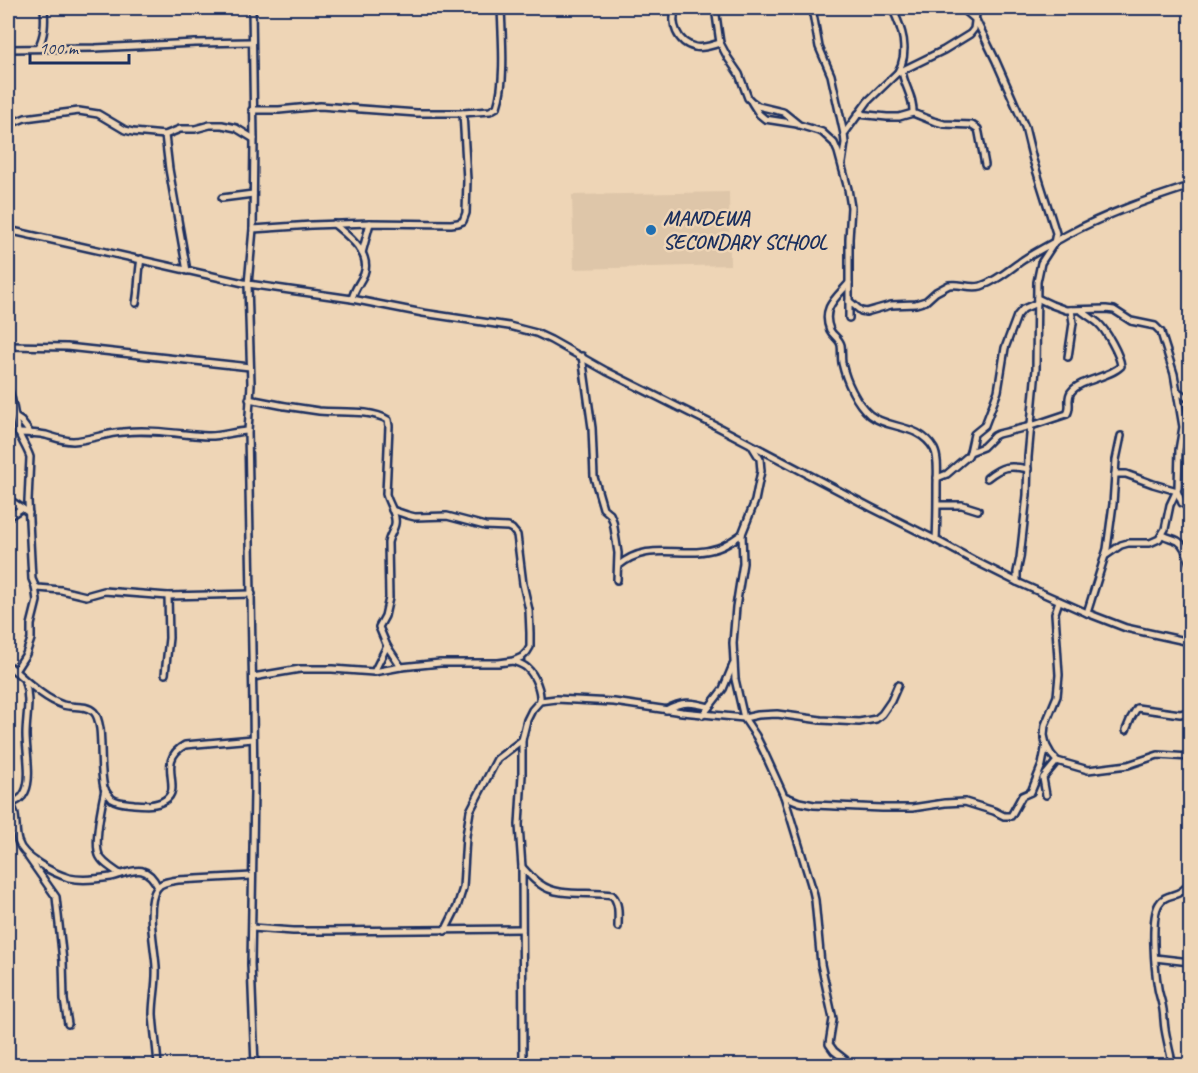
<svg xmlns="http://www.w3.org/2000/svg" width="1198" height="1073" viewBox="0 0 1198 1073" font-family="Caveat,sans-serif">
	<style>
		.built { fill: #dec6a9 }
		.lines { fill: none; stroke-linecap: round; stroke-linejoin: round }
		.minor-casing { stroke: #1b2f5e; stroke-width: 10 }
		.minor { stroke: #eed5b6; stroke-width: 5 }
		.poi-dot { fill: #1f6fb2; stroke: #eed5b6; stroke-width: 2 }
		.labels { text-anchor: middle; stroke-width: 5; stroke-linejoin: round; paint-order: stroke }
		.poi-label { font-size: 21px; font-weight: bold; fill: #1b2f5e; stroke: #eed5b6; text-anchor: start }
	</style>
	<rect width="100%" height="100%" fill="#eed5b6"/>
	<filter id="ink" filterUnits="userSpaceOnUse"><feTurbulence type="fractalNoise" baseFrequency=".0167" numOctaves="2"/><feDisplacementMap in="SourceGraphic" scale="12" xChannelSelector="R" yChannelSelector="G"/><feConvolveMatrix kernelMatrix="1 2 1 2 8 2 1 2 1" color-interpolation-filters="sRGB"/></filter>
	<g filter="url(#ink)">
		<polygon class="built" points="729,192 730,265 574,269 572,195"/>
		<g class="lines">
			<defs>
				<g id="minor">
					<polyline points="252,8 254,139 253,229 248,284 251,384 248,431 253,706 254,791 251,964 255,1066"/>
					<path d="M676,8C670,23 677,43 695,47C703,49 712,45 720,43"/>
					<polyline points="715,8 720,43 728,58 739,74 748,98 751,101 758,106 783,112 799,125 822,132 834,143 838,152 848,189 851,207 849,239 849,318"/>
					<polyline points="812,8 819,47 831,75 844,134"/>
					<path d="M892,8C902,28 910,51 898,72"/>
					<polyline points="962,8 976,20 996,61 1025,127 1033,160 1056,233 1054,243 1041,263 1037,282 1036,369 1028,457 1027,495 1020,558 1017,572 1017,582"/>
					<path d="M38,48C45,35 45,22 44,8"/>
					<polyline points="8,49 95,48 195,43 251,42"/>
					<path d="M902,71C904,86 914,97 913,113"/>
					<polyline points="752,103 759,114 765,119 797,124"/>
					<path d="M252,110H279L320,106L417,113H463L490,111L497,107C506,80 502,37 501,8"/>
					<polyline points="858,114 887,117 899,117 913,113 933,121 944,124 972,125 978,129 979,133 985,165"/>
					<polyline points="8,125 25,118 79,111 98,114 125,130 133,132 165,135 180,129 195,129 210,125 222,125 236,128 254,139"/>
					<polyline points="165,135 169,169 187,271"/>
					<polyline points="842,163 845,143 844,134 868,101 897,73 944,50 970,34 974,29 976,14 980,8"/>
					<polyline points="222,198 253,194"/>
					<path d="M334,224C347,235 372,253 364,274C360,283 354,289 352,299"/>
					<polyline points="253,229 312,225 370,223 451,224 458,223 463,221 466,213 467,180 463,113"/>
					<polyline points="8,230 248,284 352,299 423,313 509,326 536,333 551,340 606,371 718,427 872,508 934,539 973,560 1017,582 1087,613 1126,628 1190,642"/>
					<polyline points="362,253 370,223"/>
					<path d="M849,283C836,298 821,308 830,330C833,336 839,338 841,345C842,351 841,357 842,363C846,381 856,403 870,415C889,430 919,423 934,449C939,459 937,474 937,485C937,503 937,522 936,540"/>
					<polyline points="1037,298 1052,305 1066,310 1106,309 1114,310 1131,321 1155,326 1161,332 1162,336 1174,374 1183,427 1179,450 1178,488 1170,505 1165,529 1159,539 1150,543 1128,543 1121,545 1105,556"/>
					<path d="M849,301L861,311L866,312L891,305L916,304L926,301L936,292L949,285C960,283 970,289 981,286C997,281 1010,269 1023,260C1037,251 1053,243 1067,235C1105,214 1149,199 1190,186"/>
					<path d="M136,303C139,289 138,274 141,259"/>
					<polyline points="8,346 67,347 250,367"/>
					<polyline points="582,356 592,428 594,477 603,508 610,514 613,521 618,553 617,580"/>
					<polyline points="1068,357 1073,323 1071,310"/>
					<polyline points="8,361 8,369"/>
					<path d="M8,388C14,402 14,417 18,431C21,440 27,448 30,457L28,501L32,579L35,586L38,588L61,590L86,596L104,591L168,596L252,594"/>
					<polyline points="1177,391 1190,400"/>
					<path d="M249,399C272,404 295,408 319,411C339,413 371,409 388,420L389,426L386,494C388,503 397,514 395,524C394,530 389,536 388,543L389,598L385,616L379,627L387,646L401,667"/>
					<polyline points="15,417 21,421 31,434"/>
					<path d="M18,433C28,433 37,433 46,435C56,438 63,441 73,441C90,440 106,433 123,432C151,429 179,434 207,436C221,437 234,431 248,431"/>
					<polyline points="752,446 760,459 761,471 755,501 742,534 743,563 736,607 733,643 735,679 744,718 756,736 764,752 784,796 813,891 815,900 821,964 833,1019 829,1044 834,1051 853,1066"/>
					<polyline points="970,452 974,434 985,425 998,391 1005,348 1017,316 1023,309 1037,303"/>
					<polyline points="1115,474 1126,474 1153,484 1177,491 1182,503 1190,508"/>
					<path d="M937,478L947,474L968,456L970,452L983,447L994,436L998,434L1031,426L1067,414C1072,407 1066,399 1071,392C1081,379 1109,378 1121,366C1120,355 1106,330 1098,323C1093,319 1087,315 1082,311"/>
					<path d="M987,478C1002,466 1009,465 1028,469"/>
					<polyline points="8,499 22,508"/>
					<polyline points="938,505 962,505 978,510"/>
					<polyline points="8,517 22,508 29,513"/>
					<path d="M1163,535C1168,538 1172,538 1178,541C1185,545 1188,557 1190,564"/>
					<path d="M618,566C650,539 683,560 718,548C727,545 735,539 742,534"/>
					<polyline points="1087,613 1107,549 1113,504 1116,460 1121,436"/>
					<polyline points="1188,641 1188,634 1190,627"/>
					<path d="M513,661C518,663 524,665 527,668C535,675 541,691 540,701"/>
					<path d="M8,665C25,679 42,698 63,705C73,708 86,704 94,712C98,716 99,723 100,729C102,746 100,771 104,788C106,792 109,796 112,799C118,803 127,803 134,804C145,805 156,806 165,800C184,788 155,761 185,745L253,739"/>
					<polyline points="15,671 26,654 31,639 31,625 37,601 35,586"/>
					<polyline points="374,672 387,646"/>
					<polyline points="165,674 169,638 168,596"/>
					<polyline points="253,677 300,669 332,669 374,672 401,667 440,663 498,663 513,661 522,657 527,652 530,647 530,633 529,610 523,584 517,535 512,529 508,527 485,526 447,516 415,517 407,515 392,510"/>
					<path d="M666,710C682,701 692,702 709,707"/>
					<polyline points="703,715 723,689 733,665"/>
					<polyline points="1126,730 1131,718 1137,708 1180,714 1190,712"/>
					<polyline points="1046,745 1051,754 1057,761 1088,770 1128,765 1158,755 1190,757"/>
					<path d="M105,789C102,803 94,843 99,855C102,863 113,869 120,874"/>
					<polyline points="1046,795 1043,778 1057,761"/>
					<polyline points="784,796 799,802 814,805 882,808 912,808 945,803 965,802 994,811 1004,816 1011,816 1022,796 1031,792 1042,765 1046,744 1044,735 1045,725 1057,696 1059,675 1055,613 1059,601"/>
					<path d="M8,802C19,812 14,827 18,841C23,858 53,873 69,878C82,881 98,879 111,877C132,872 145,861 158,887"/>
					<path d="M10,804C17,801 22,799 25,792C32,778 26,751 26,735C26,717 31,700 25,682"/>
					<polyline points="1189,811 1190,811"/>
					<polyline points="28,857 56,897 63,961 64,1000 68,1024"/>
					<path d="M522,867C528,873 533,880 540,884C558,898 590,891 612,895C620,903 618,916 618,927"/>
					<polyline points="252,928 293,931 324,931 522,929"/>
					<polyline points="445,931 457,907 463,888 466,836 470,811 497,759 522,740"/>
					<polyline points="1155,958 1190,962"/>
					<path d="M158,1066C157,1048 154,1031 153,1014C153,998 157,983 156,967C155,947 145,905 157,888C161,882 171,881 178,880L252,876"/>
					<polyline points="308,1066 316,1066"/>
					<polyline points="523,1066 522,867 519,825 522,775 522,740 527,720 532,710 540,701 556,699 614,702 682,712 744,718 758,715 777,714 821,720 859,722 876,719 882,714 891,701 898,685"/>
					<path d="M1173,1066C1170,1053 1167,1041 1165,1029C1164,1023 1164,1016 1163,1010C1162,1002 1159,995 1158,988C1155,971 1150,918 1159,904C1166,891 1182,900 1190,880"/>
				</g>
			</defs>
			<use href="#minor" class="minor-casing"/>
			<use href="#minor" class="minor"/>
		</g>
	</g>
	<circle class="poi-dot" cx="651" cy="230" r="6"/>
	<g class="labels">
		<g class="poi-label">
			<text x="663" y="225">MANDEWA<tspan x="663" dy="24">SECONDARY SCHOOL</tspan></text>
		</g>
	</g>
	<rect width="1198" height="1073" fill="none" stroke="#eed5b6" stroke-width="30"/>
	<rect x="15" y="15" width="1168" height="1043" fill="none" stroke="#1b2f5e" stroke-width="2" filter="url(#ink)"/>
	<path d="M30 54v9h99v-9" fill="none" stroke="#1b2f5e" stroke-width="3"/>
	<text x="39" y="54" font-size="18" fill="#1b2f5e" stroke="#eed5b6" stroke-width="4.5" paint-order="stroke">100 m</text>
</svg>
